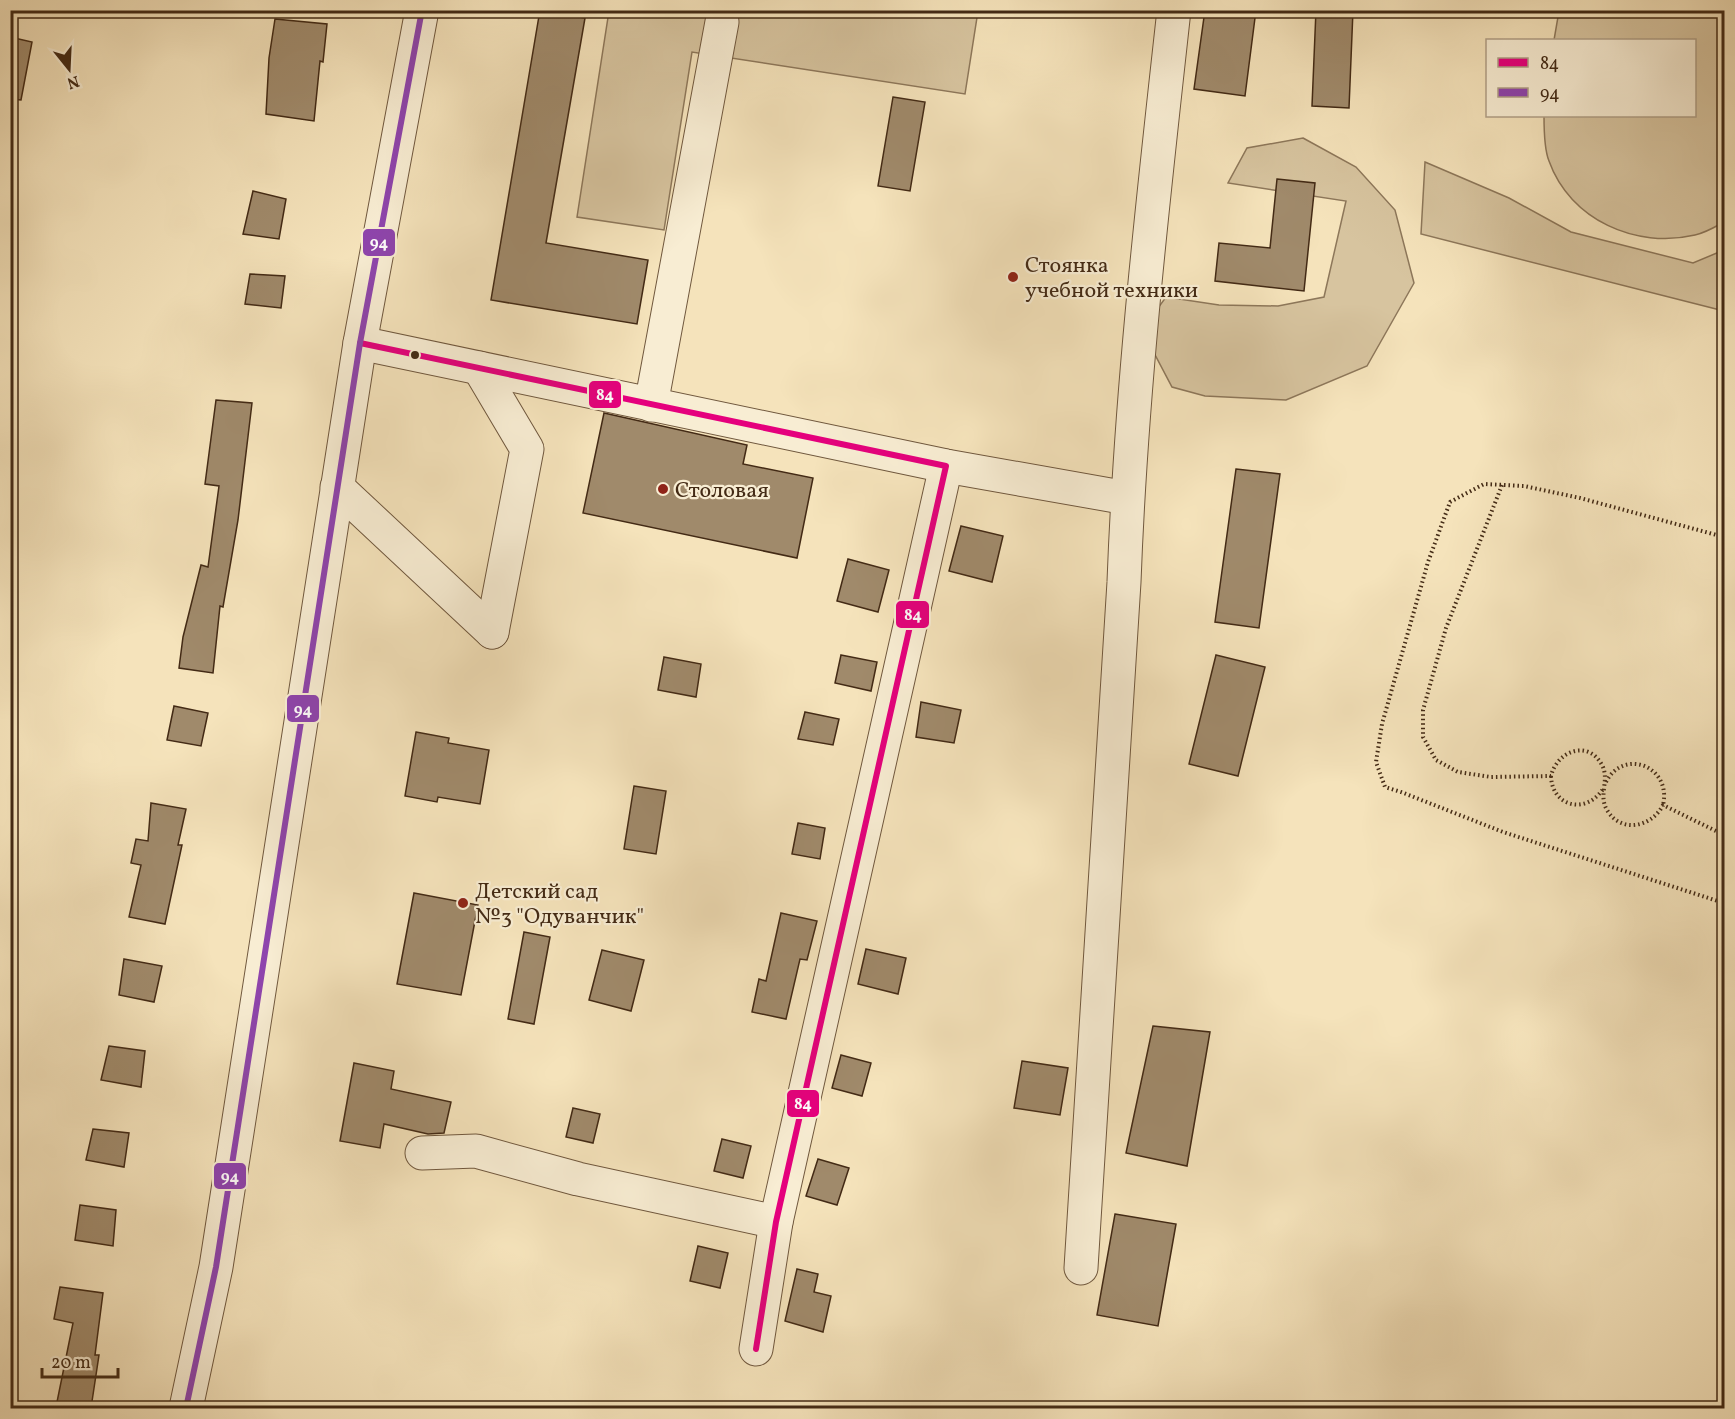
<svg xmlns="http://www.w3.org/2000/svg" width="1735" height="1419" viewBox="0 0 1735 1419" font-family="Vollkorn,serif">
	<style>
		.green { fill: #d7c49f; stroke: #8d775a; stroke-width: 1.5 }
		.building { fill: #a08a6b; stroke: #432a15; stroke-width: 1.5 }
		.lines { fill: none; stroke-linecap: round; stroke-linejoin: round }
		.minor-casing { stroke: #70583e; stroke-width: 35 }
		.path { stroke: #432a15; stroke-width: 4; stroke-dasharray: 1.5 3; stroke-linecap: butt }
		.minor { stroke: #f8edd3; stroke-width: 33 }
		.bus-1-casing { stroke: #f8edd3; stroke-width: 10 }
		.bus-2-casing { stroke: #f8edd3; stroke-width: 10 }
		.bus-1 { stroke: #e5007d; stroke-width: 6 }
		.bus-2 { stroke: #8e44ad; stroke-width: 6 }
		.poi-dot { fill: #8f2418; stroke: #f8edd3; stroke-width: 2 }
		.bus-dot { fill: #432a15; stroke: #f8edd3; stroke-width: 2 }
		.labels { text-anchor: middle; stroke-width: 4.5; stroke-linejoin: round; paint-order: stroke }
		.poi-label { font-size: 22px; fill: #432a15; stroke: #f8edd3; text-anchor: start }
		.line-badge { stroke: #f8edd3; stroke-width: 2 }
		.badge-label { font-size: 16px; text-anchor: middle; font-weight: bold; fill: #fff }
	</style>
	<rect width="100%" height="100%" fill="#f5e3bb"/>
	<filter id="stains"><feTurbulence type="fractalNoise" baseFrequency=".00333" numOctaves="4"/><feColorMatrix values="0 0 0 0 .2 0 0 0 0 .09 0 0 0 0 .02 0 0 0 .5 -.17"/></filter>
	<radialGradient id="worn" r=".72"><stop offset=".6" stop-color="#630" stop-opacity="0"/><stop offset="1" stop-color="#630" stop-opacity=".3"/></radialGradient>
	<g class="green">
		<polygon points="609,11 978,11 965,94 692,52 664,230 577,217"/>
		<path d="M1559,11H1724V222C1715,227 1705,233 1695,235C1636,249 1570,220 1549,161C1544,149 1544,129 1544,116H1694V40H1554Z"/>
		<polygon points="1303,138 1356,167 1395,210 1414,283 1367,366 1286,400 1205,396 1172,387 1142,330 1166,297 1219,305 1278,306 1324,297 1346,201 1228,183 1247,148"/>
		<polygon points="1425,162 1509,198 1571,232 1693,263 1724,250 1724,311 1421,234"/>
	</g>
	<g class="building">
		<polygon points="540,10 585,18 546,243 648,260 637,324 491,300"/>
		<polygon points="1205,10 1256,10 1245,96 1194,89"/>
		<polygon points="1316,10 1353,10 1349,108 1312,106"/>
		<polygon points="275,19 327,24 323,62 320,61 314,121 266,114 269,58"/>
		<polygon points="10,37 32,42 21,100 10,99"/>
		<polygon points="893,97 925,102 910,191 878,186"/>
		<polygon points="1277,179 1315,183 1304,291 1215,281 1219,243 1270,248"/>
		<polygon points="253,191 286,199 279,239 243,234"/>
		<polygon points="250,274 285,276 281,308 245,304"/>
		<polygon points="216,400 252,403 238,520 223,607 220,606 213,673 179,668 183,637 201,565 208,567 219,486 205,484"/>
		<polygon points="604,413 747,445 743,464 813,478 797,558 583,513"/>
		<polygon points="1236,469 1280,474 1259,628 1215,622"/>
		<polygon points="961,526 1003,536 992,582 949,571"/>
		<polygon points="848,559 889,570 878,612 837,601"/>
		<polygon points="841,655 877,662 871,691 835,683"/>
		<polygon points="1216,655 1265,667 1238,776 1189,764"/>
		<polygon points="664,657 701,664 696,697 658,690"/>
		<polygon points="921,702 961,710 954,743 916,737"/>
		<polygon points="174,706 208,713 201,746 167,740"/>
		<polygon points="805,712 839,719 833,745 798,739"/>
		<polygon points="416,732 449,738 448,743 489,750 480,804 438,797 437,802 405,796"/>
		<polygon points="634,786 666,791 656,854 624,849"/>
		<polygon points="151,803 186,809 178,845 182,845 165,924 129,917 141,865 131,863 136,839 148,841"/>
		<polygon points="798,823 825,828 820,859 792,854"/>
		<polygon points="414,893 478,905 461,995 397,984"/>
		<polygon points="781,913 817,921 807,960 800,959 786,1019 752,1012 759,979 766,981"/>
		<polygon points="524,932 550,937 534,1024 508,1019"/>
		<polygon points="866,949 906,958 898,994 858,984"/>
		<polygon points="602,950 644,960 631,1011 589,1000"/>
		<polygon points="124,959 162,966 154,1002 119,995"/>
		<polygon points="1153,1026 1210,1032 1187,1166 1126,1153"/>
		<polygon points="109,1046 145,1051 141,1087 101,1080"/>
		<polygon points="841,1055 871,1063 862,1096 832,1088"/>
		<polygon points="1022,1061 1068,1068 1060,1115 1014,1108"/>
		<polygon points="354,1063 394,1071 391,1089 451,1102 444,1133 428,1134 384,1124 380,1148 340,1141"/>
		<polygon points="573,1108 600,1114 593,1143 566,1137"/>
		<polygon points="93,1129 129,1133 124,1167 86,1160"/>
		<polygon points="722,1139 751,1146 743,1178 714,1171"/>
		<polygon points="818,1159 849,1168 837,1205 806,1196"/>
		<polygon points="80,1205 116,1210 113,1246 75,1240"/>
		<polygon points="1115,1214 1176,1224 1158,1326 1097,1315"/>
		<polygon points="698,1246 728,1253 720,1288 690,1281"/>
		<polygon points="797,1269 818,1274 814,1292 831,1296 823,1332 785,1321"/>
		<polygon points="60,1287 103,1293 95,1355 99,1355 91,1408 57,1402 73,1323 54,1319"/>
	</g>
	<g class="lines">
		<defs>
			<g id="minor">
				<polyline points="360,343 946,466 1127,498"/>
				<polyline points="479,368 527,449 492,632"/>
				<polyline points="651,405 722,22"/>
				<polyline points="337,487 492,632"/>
				<polyline points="422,1153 476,1151 578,1179 776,1222"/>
				<path d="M1081,1268L1124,582C1131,391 1153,200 1174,10"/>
				<polyline points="756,1349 776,1222 946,466"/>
				<polyline points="186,1408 216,1267 360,343 422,10"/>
			</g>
		</defs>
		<use href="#minor" class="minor-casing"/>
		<g class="path">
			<path d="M1502,485L1446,628L1423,710V737L1436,760L1458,772L1491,777L1551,776C1557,751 1588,739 1602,765C1610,780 1598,795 1607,810C1621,834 1652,827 1663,805L1724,835"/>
			<polyline points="1724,537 1580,498 1524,486 1484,484 1450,502 1428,562 1382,724 1376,762 1385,787 1401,792 1503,832 1724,903"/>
			<path d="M1551,776C1552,807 1586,815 1603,789"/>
			<path d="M1606,782C1624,747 1672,767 1663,805"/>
		</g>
		<use href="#minor" class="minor"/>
		<defs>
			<polyline id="bus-1" points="360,343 946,466 776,1222 756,1349"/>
			<polyline id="bus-2" points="186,1408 216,1267 360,343 422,10"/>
		</defs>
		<use href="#bus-1" class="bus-1-casing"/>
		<use href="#bus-2" class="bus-2-casing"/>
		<use href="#bus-1" class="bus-1"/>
		<use href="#bus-2" class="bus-2"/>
	</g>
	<g class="poi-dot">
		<circle cx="1013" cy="277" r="6"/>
		<circle cx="663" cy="489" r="6"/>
		<circle cx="463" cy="903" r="6"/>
	</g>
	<circle class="bus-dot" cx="415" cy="355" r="5"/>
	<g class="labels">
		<g class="poi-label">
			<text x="1025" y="272">Стоянка<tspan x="1025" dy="25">учебной техники</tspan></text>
			<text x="675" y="497">Столовая</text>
			<text x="475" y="898">Детский сад<tspan x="475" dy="25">№3 "Одуванчик"</tspan></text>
		</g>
	</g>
	<g class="line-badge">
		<rect x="362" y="228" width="34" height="29" rx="6" fill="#8e44ad"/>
		<rect x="588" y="380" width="34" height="29" rx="6" fill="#e5007d"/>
		<rect x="895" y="600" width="35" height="29" rx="6" fill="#e5007d"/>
		<rect x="286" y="694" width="34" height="29" rx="6" fill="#8e44ad"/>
		<rect x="786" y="1089" width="34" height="29" rx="6" fill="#e5007d"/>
		<rect x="213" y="1162" width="34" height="28" rx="6" fill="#8e44ad"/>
	</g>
	<g class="badge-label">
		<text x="379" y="248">94</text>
		<text x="605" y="400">84</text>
		<text x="913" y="620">84</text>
		<text x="303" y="715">94</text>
		<text x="803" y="1109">84</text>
		<text x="230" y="1182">94</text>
	</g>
	<rect width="1735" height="1419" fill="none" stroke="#f5e3bb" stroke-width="36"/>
	<rect x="12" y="12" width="1711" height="1395" fill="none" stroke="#432a15" stroke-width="3"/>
	<rect x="18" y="18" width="1699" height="1383" fill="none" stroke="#432a15" stroke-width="1.5"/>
	<rect x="1486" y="39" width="210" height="78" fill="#f8edd3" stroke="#b09f87" stroke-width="1.5"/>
	<rect x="1498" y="58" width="30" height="9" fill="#e5007d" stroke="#b09f87" stroke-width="1.5"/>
	<text x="1540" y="69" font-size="18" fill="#432a15">84</text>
	<rect x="1498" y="88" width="30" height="9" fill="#8e44ad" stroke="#b09f87" stroke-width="1.5"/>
	<text x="1540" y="99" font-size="18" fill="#432a15">94</text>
	<g transform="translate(69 69) rotate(162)" stroke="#f8edd3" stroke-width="4.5" paint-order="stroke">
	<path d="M0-4.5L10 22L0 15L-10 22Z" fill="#432a15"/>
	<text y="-9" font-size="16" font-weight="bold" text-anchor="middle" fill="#432a15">N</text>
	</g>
	<path d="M42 1368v9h76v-9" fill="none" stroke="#432a15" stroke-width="3"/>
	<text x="51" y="1368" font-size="18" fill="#432a15" stroke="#f8edd3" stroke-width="4.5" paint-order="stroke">20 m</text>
	<rect width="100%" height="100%" filter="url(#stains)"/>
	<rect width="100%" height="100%" fill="url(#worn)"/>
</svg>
